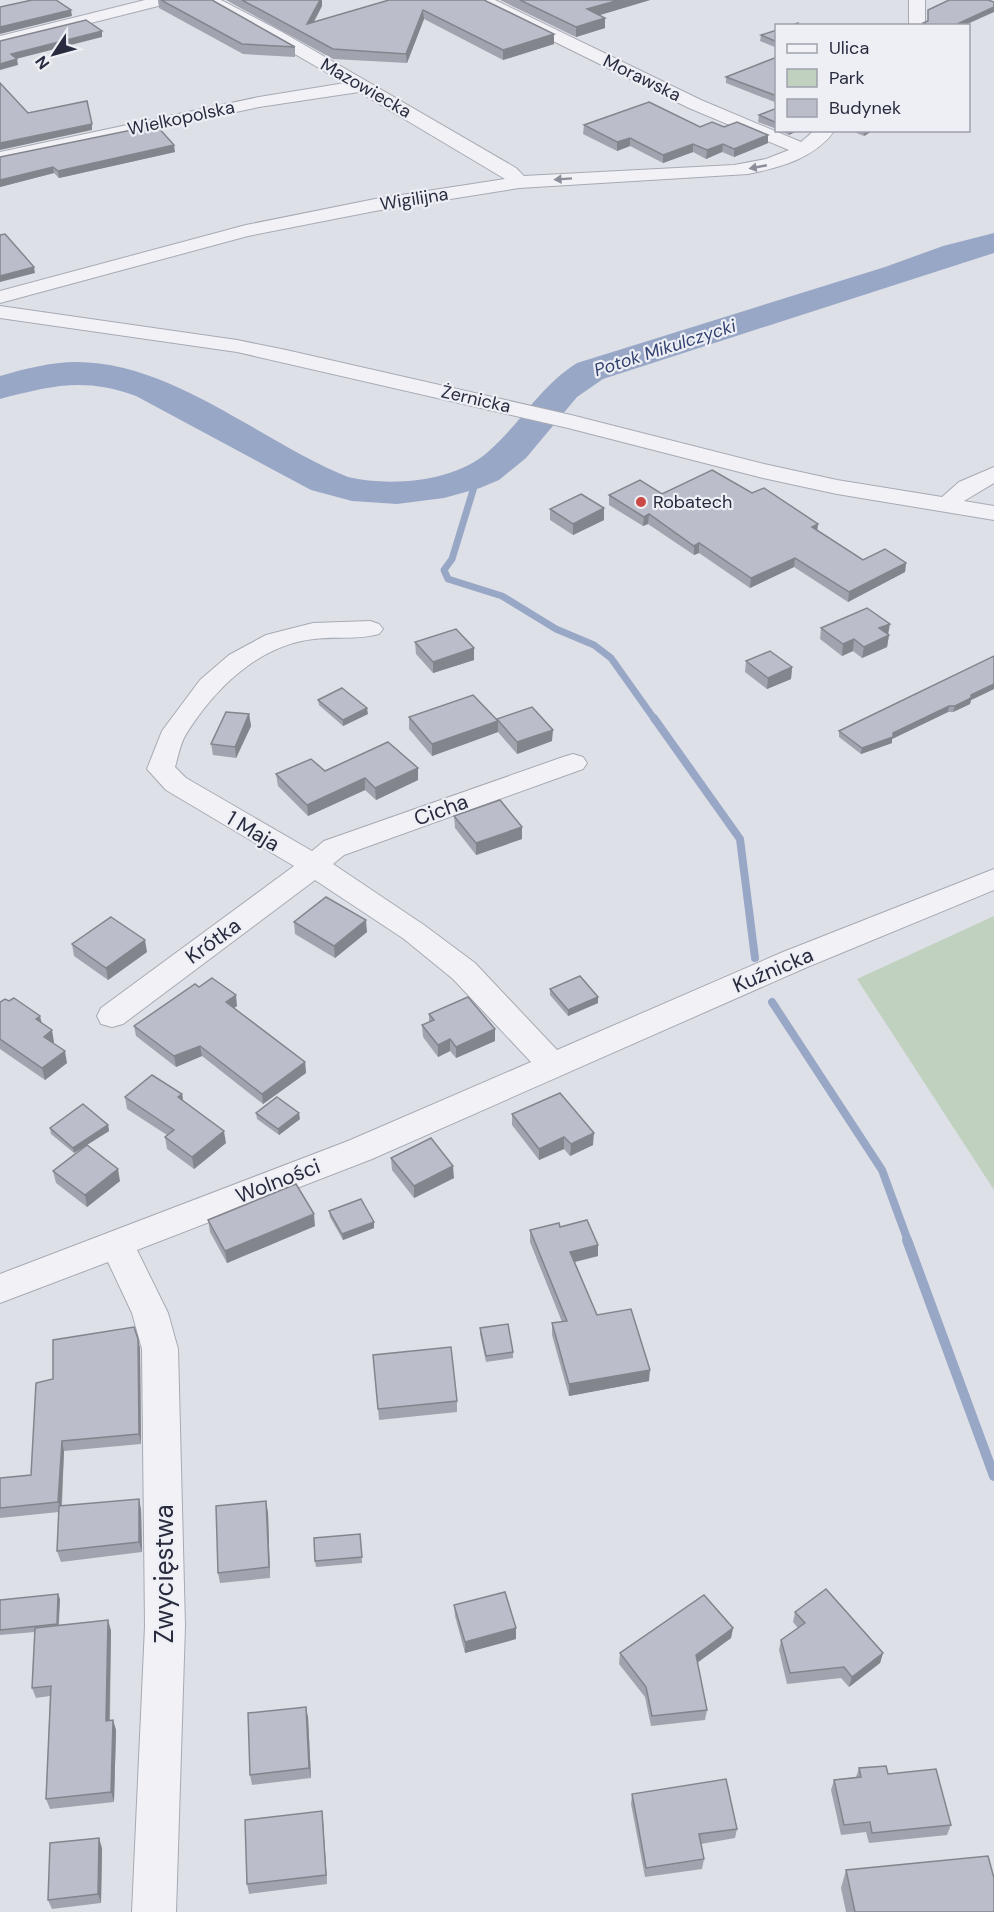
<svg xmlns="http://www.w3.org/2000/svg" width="994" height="1912" viewBox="0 0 994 1912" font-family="'DM Sans',sans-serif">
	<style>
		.green { fill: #c0d1bf }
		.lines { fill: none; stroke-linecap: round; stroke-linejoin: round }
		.stream-far2 { stroke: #99a7c7; stroke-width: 7 }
		.stream-far1 { stroke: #99a7c7; stroke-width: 8 }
		.stream { stroke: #99a7c7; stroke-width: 10 }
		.river { fill: #99a7c7; fill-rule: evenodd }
		.minor-casing { stroke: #a7aab4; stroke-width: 2 }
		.minor { fill: #f1f1f6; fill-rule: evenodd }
		.wall { fill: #a1a3ae }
		.shaded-wall { fill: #83858d }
		.building { fill: #bbbeca; stroke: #83858d; stroke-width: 1.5 }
		.oneway { fill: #8c8e9a }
		.poi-dot { fill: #cb4a45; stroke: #edeff5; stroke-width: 2 }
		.labels { text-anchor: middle; stroke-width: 4.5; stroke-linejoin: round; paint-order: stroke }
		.far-street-label { font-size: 18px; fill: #282b3e; stroke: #edeff5 }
		.far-water-label { font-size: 18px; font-style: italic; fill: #334271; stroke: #edeff5 }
		.far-poi-label { font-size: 18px; fill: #282b3e; stroke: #edeff5; text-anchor: start }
		.street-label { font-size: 21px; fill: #282b3e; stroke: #edeff5 }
		.near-street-label { font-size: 26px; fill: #282b3e; stroke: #edeff5 }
	</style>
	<rect width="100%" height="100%" fill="#dee0e7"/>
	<polygon class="green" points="994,916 994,1190 857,979"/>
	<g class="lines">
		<polyline class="stream-far2" points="478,474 452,559 444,570 448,579 502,596 556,629 594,645 611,658 655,720"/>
		<g class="stream-far1">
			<polyline points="654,718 740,839 755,958"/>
			<polyline points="772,1002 882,1170 908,1241"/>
		</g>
		<polyline class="stream" points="907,1240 994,1476"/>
		<path class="river" d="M994,233V253L603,379L577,397L526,458L499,480L480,488L444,498L397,504L352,501L311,490L136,396C84,377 51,386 0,399V376C24,369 51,362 76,362C173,362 261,442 348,477C391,487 455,482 489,451C521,423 540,386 577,363L885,267L943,246Z"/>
		<defs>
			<g id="minor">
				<polygon points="145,0 172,0 170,3 0,46 0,36"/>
				<path d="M201,0H221L282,32L516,168L524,176L734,165L766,159L789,150L689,108L476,3L474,0H495L701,100L801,142L815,130H835C814,159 781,167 748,174L519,188L375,211L248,236L0,303V291L246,225L375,199L505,179L359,92L259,107L0,162V152L259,97L345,83Z"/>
				<rect x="909" y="0" width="16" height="26"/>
				<polygon points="0,306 237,340 286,350 571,415 764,464 837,480 942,497 959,482 994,467 994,483 964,501 994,506 994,520 837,494 763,478 568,428 237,352 0,318"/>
				<path d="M370,621L379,624L383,629L379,634C358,640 336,636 314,639C258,645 213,690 185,736C180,745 178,757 175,767L186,778L312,851L324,841L563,757L573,754L583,757L587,763L583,769L344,855L333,864L424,925L475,963L557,1050L783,952L994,869V890L805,968L372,1159L137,1250L168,1313L178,1349L185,1626L176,1912H132L145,1626L142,1349L132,1313L108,1262L0,1303V1274L348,1141L531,1062L453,979L404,939L315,880L123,1024L112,1027L101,1024L97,1016L101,1008L294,866L166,790L147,769L162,731L200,680L229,655L266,635L313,623Z"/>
			</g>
		</defs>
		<use href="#minor" class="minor-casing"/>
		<use href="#minor" class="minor"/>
	</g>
	<g class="wall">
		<polygon points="158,0 212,0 295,47 295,57 243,54 159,8"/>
		<polygon points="226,0 322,0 322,6 314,22 389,0 554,44 503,60 424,19 407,63 333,59"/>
		<polygon points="500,0 650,0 599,15 605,18 605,28 576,37"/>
		<polygon points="777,30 777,48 760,41 761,35"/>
		<polygon points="777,57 777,103 726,83 726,77"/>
		<polygon points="777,108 777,129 758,122 759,115"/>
		<polygon points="584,125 724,127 768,143 734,157 722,152 706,159 693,152 663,163 630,146 617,151 583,134"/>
		<polygon points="779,130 799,130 789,135"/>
		<polygon points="849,130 874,130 864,136"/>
		<polygon points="175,152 59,178 54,173 0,187 0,157"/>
		<polygon points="662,494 817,531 863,560 906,563 905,572 848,602 794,567 750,588 699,553 694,555 648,524 643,526 609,505 609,495"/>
		<polygon points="604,508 604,520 573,535 550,520 550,509"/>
		<polygon points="821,628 888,635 889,635 887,647 862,658 853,651 842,656 820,639"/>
		<polygon points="415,642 474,660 433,673 416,654"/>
		<polygon points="994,656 994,689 971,700 970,704 953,712 948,712 892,739 892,743 861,754 839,737 839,731"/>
		<polygon points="746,661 792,667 791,679 767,689 745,672"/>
		<polygon points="318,700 368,714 343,726 319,705"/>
		<polygon points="249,714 251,726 236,758 213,755 211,744"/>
		<polygon points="409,717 497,719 552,741 517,754 498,732 432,756 409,729"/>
		<polygon points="325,771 418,780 376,800 365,790 308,816 278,786 276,774"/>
		<polygon points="454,816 522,827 522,839 476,855 455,828"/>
		<polygon points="294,922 367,932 335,958 295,934"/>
		<polygon points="72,944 147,952 108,980 74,956"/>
		<polygon points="199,987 237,1006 234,1008 305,1062 306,1073 263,1104 202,1056 176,1067 136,1036 134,1026"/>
		<polygon points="550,989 598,997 598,1003 568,1016 550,995"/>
		<polygon points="0,1002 42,1023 54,1042 53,1043 67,1063 45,1080 0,1049"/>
		<polygon points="429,1014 495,1029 495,1041 456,1058 450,1051 438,1057 423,1037 422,1025 429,1022"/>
		<polygon points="182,1094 183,1101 226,1143 194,1169 167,1149 165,1137 167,1135 127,1109 125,1097"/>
		<polygon points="256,1113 300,1119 279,1135 257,1119"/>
		<polygon points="512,1114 593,1145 570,1156 564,1149 539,1160 512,1125"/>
		<polygon points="108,1125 109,1131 87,1145 120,1181 87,1207 56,1183 53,1171 85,1146 74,1153 51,1134 50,1128"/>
		<polygon points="391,1158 454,1178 414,1198 392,1170"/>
		<polygon points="329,1211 374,1228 343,1240 330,1217"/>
		<polygon points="208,1220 315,1226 227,1263 210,1232"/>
		<polygon points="560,1227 598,1256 575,1262 597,1315 649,1381 569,1396 552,1335 552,1323 562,1322 530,1242 530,1230"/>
		<polygon points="480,1328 513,1352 513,1358 486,1362 480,1334"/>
		<polygon points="138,1339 140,1349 141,1444 64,1451 62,1506 139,1499 141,1510 142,1552 61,1562 57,1551 59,1512 0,1518 0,1478 31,1475 53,1379"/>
		<polygon points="373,1355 457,1401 457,1412 379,1420"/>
		<polygon points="268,1512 270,1578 220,1583 218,1573"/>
		<polygon points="360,1534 362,1563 316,1567 315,1561"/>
		<polygon points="60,1599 59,1625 108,1620 111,1631 110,1721 113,1720 116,1730 114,1802 50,1809 46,1799 50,1696 36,1698 32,1688 35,1632 0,1635 0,1600"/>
		<polygon points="454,1605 516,1639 465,1653 455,1616"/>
		<polygon points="795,1612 883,1653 880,1663 849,1687 841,1678 787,1684 779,1650 781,1640 798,1628 793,1622"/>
		<polygon points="733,1628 731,1638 697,1663 707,1710 705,1720 651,1726 645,1697 619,1664 620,1653"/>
		<polygon points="308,1717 311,1778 252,1785 250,1775"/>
		<polygon points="859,1768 888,1774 951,1825 947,1835 869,1843 866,1832 841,1835 831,1790 834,1780 856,1777"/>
		<polygon points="632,1794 737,1829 735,1838 701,1844 704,1859 702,1869 645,1877 631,1804"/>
		<polygon points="323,1821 327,1884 249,1894 247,1884"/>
		<polygon points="102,1848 101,1903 52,1909 48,1900"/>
		<polygon points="846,1870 994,1912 846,1912 841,1888"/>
	</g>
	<g class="shaded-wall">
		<polygon points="320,0 322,0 322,6 307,34 307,24"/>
		<polygon points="619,0 650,0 587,19 587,9"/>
		<polygon points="994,7 994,12 963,26 953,26"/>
		<polygon points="71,10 72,16 0,34 0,27"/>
		<polygon points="423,10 424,19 407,63 406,54"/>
		<polygon points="605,18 605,28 576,37 576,27"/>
		<polygon points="102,31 102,37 12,60 11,54"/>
		<polygon points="554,34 554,44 503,60 503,50"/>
		<polygon points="17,59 18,65 0,70 0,64"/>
		<polygon points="92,124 92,130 0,150 0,143"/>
		<polygon points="790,130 799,130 789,135"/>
		<polygon points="865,130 874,130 864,136"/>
		<polygon points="768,135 768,143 734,157 734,149"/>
		<polygon points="630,138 630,146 617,151 617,142"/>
		<polygon points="693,144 693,152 663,163 663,155"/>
		<polygon points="723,144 722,152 706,159 707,150"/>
		<polygon points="174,145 175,152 59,178 58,171"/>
		<polygon points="53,167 54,173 0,187 0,180"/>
		<polygon points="34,267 35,273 0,282 0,276"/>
		<polygon points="604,508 604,520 573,535 573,524"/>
		<polygon points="649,514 648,524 643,526 644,517"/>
		<polygon points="818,524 817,534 812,527"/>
		<polygon points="699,543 699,553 694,555 694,546"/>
		<polygon points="795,558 794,567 750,588 751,578"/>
		<polygon points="906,563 905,572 848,602 849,592"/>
		<polygon points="890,624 888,635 879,628"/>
		<polygon points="889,635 887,647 862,658 864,647"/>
		<polygon points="854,639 853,651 842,656 843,644"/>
		<polygon points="474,648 474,660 433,673 433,662"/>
		<polygon points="792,667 791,679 767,689 768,678"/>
		<polygon points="994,684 994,689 971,700 970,704 953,712 955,706 971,695"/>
		<polygon points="949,706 948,712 892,739 892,743 861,754 862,748"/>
		<polygon points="367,708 368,714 343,726 343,720"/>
		<polygon points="249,714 251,726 236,758 235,747"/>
		<polygon points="498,721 498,732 432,756 432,744"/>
		<polygon points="553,730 552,741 517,754 517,742"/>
		<polygon points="418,768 418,780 376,800 375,788"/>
		<polygon points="365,778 365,790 308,816 307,805"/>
		<polygon points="522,827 522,839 476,855 476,843"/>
		<polygon points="366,920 367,932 335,958 334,946"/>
		<polygon points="145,940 147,952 108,980 106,968"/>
		<polygon points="236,995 237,1006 227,1013 226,1002"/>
		<polygon points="598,997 598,1003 568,1016 568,1010"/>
		<polygon points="40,1016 43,1028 36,1019"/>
		<polygon points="495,1029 495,1041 456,1058 456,1047"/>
		<polygon points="52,1030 54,1042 47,1049 44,1037"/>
		<polygon points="450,1039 450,1051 438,1057 438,1045"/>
		<polygon points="200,1046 202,1056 176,1067 174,1056"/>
		<polygon points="65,1051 67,1063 45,1080 42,1068"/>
		<polygon points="305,1062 306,1073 263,1104 262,1094"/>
		<polygon points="182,1094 184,1106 178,1097"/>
		<polygon points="299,1113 300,1119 279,1135 278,1129"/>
		<polygon points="108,1125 109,1131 74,1153 73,1148"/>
		<polygon points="224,1131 226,1143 194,1169 192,1157"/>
		<polygon points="594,1133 593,1145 570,1156 571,1144"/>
		<polygon points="564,1137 564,1149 539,1160 539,1149"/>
		<polygon points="453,1166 454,1178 414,1198 414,1186"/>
		<polygon points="118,1169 120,1181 87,1207 85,1195"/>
		<polygon points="314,1214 315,1226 227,1263 225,1251"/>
		<polygon points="374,1222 374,1228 343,1240 342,1234"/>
		<polygon points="598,1245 598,1256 570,1263 570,1252"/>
		<polygon points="138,1339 140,1349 141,1444 139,1434"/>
		<polygon points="650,1370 649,1381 569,1396 569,1384"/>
		<polygon points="62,1441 64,1451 61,1511 58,1502"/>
		<polygon points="139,1499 141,1510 142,1552 139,1542"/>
		<polygon points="266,1501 268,1512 270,1578 269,1567"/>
		<polygon points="58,1594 60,1599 58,1629 57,1624"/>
		<polygon points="108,1620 111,1631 109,1731 106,1721"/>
		<polygon points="516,1628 516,1639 465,1653 465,1642"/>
		<polygon points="733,1628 731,1638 694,1665 696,1655"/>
		<polygon points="883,1653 880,1663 849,1687 852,1677"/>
		<polygon points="306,1707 308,1717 311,1778 309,1768"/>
		<polygon points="113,1720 116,1730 114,1802 111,1792"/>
		<polygon points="322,1811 323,1821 327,1884 326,1875"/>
		<polygon points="99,1838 102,1848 101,1903 98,1894"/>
	</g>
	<g class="building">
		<polygon points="32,0 56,0 71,10 0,27 0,7"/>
		<polygon points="161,0 212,0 295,47 242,44"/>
		<polygon points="242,0 320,0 307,24 389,0 484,0 554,34 503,50 423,10 406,54 333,49"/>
		<polygon points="520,0 619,0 587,9 605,18 576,27"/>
		<polygon points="949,0 988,0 994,2 994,7 953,26 929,26 923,23 928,21 928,10"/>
		<polygon points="86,20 102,31 11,54 17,59 0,64 0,41"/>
		<polygon points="798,23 799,26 790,26"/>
		<polygon points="777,30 777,42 761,35"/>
		<polygon points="777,57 777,96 726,77"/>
		<polygon points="0,83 28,113 87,101 92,124 0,143"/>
		<polygon points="649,102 700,127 712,122 724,127 737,122 768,135 734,149 723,144 707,150 693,144 663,155 630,138 617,142 584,125"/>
		<polygon points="777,108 777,123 759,115"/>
		<polygon points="156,125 174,145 58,171 53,167 0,180 0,157"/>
		<polygon points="5,234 34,267 0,276 0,235"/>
		<polygon points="712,470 752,493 764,488 818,524 812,527 863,560 885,549 906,563 849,592 795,558 751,578 699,543 694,546 649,514 644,517 609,495 640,480 662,494"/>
		<polygon points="581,494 604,508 573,524 550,509"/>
		<polygon points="867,608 890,624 879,628 889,635 864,647 854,639 843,644 821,628"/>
		<polygon points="456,629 474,648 433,662 415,642"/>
		<polygon points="770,651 792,667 768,678 746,661"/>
		<polygon points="994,656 994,684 971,695 971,698 955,706 949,706 893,733 893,737 862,748 839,731"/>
		<polygon points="342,688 367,708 343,720 318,700"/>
		<polygon points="473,695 498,721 432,744 409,717"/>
		<polygon points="532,707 553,730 517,742 497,719"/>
		<polygon points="226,712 249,714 235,747 211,744"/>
		<polygon points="388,742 418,768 375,788 365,778 307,805 276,774 311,759 325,771"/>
		<polygon points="500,800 522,827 476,843 454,816"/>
		<polygon points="326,897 366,920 334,946 294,922"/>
		<polygon points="111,917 145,940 106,968 72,944"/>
		<polygon points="580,976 598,997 568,1010 550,989"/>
		<polygon points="212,978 236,995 226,1002 305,1062 262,1094 200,1046 174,1056 134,1026 195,984 199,987"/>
		<polygon points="468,997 495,1029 456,1047 450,1039 438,1045 422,1025 434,1020 429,1014"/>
		<polygon points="14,998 40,1016 36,1019 52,1030 44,1037 65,1051 42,1068 0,1039 0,1002 5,999 9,1001"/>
		<polygon points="152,1075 182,1094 178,1097 224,1131 192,1157 165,1137 174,1130 125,1097"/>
		<polygon points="560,1093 594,1133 571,1144 564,1137 539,1149 512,1114"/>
		<polygon points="277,1097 299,1113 278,1129 256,1113"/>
		<polygon points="83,1104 108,1125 73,1148 50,1128"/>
		<polygon points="431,1138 453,1166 414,1186 391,1158"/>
		<polygon points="87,1145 118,1169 85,1195 53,1171"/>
		<polygon points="296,1184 314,1214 225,1251 208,1220"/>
		<polygon points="361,1199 374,1222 342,1234 329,1211"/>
		<polygon points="587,1220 598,1245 570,1252 597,1315 631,1309 650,1370 569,1384 552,1323 567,1321 530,1230 559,1223 560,1227"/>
		<polygon points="508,1324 513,1352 486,1356 480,1328"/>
		<polygon points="134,1327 138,1339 139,1434 62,1441 58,1502 0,1508 0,1478 31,1475 36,1383 53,1379 53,1340"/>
		<polygon points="451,1347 457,1401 378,1409 373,1355"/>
		<polygon points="139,1499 139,1542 57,1551 59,1506"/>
		<polygon points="266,1501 269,1567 218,1573 216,1506"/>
		<polygon points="360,1534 362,1557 315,1561 314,1538"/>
		<polygon points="826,1589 883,1653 852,1677 844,1667 790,1673 781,1640 805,1623 795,1612"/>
		<polygon points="505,1592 516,1628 465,1642 454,1605"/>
		<polygon points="58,1594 57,1624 0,1630 0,1600"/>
		<polygon points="704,1595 733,1628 696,1655 707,1710 652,1716 646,1687 620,1653"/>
		<polygon points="108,1620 106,1721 113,1720 111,1792 46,1799 51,1686 32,1688 35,1628"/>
		<polygon points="306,1707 309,1768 250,1775 248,1713"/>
		<polygon points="886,1766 888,1774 936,1769 951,1825 872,1833 870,1822 844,1825 834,1780 861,1777 859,1768"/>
		<polygon points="726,1779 737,1829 699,1834 704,1859 646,1868 632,1794"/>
		<polygon points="322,1811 326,1875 247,1884 245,1820"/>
		<polygon points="99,1838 98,1894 48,1900 50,1843"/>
		<polygon points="988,1856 994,1878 994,1912 855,1912 846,1870"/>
	</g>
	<defs><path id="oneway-solid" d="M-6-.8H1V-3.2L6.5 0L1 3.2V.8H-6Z" transform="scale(1.5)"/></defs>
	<g class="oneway">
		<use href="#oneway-solid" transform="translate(758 167) rotate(169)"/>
		<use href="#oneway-solid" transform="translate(563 179) rotate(176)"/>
	</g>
	<circle class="poi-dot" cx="641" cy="502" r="6"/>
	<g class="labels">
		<g class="far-street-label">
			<text transform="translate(642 78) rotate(26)" y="6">Morawska</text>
			<text transform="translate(366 88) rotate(30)" y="6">Mazowiecka</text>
			<text transform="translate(181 118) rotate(-12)" y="6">Wielkopolska</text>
			<text transform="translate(414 199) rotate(-9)" y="6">Wigilijna</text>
			<text transform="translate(476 399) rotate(13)" y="6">Żernicka</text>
		</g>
		<g class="far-water-label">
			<text transform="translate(665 348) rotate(-18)" y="6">Potok Mikulczycki</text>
		</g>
		<g class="far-poi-label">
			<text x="653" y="508">Robatech</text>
		</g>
		<g class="street-label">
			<text transform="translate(441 810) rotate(-20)" y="7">Cicha</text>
			<text transform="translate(253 831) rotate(31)" y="7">1 Maja</text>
			<text transform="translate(213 941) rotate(-36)" y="7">Krótka</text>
			<text transform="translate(773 970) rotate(-23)" y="7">Kuźnicka</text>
			<text transform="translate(278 1181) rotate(-21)" y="7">Wolności</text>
		</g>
		<g class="near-street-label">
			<text transform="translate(164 1574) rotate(-90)" y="9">Zwycięstwa</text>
		</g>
	</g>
	<rect x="775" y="24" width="195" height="108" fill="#edeff5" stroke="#9ea1ac" stroke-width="1.5"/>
	<rect x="787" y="44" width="30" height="9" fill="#f1f1f6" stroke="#9ea1ac" stroke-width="1.5"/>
	<text x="829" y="54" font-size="18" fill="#282b3e">Ulica</text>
	<rect x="787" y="69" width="30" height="18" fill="#c0d1bf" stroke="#9ea1ac" stroke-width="1.5"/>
	<text x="829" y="84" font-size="18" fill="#282b3e">Park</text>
	<rect x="787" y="99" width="30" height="18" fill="#bbbeca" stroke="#9ea1ac" stroke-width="1.5"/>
	<text x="829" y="114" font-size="18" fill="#282b3e">Budynek</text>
	<g transform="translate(54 54) rotate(234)" stroke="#edeff5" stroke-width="4.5" paint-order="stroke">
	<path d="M0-4.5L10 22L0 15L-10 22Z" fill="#282b3e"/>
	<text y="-9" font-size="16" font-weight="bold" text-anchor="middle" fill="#282b3e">N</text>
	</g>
</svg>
